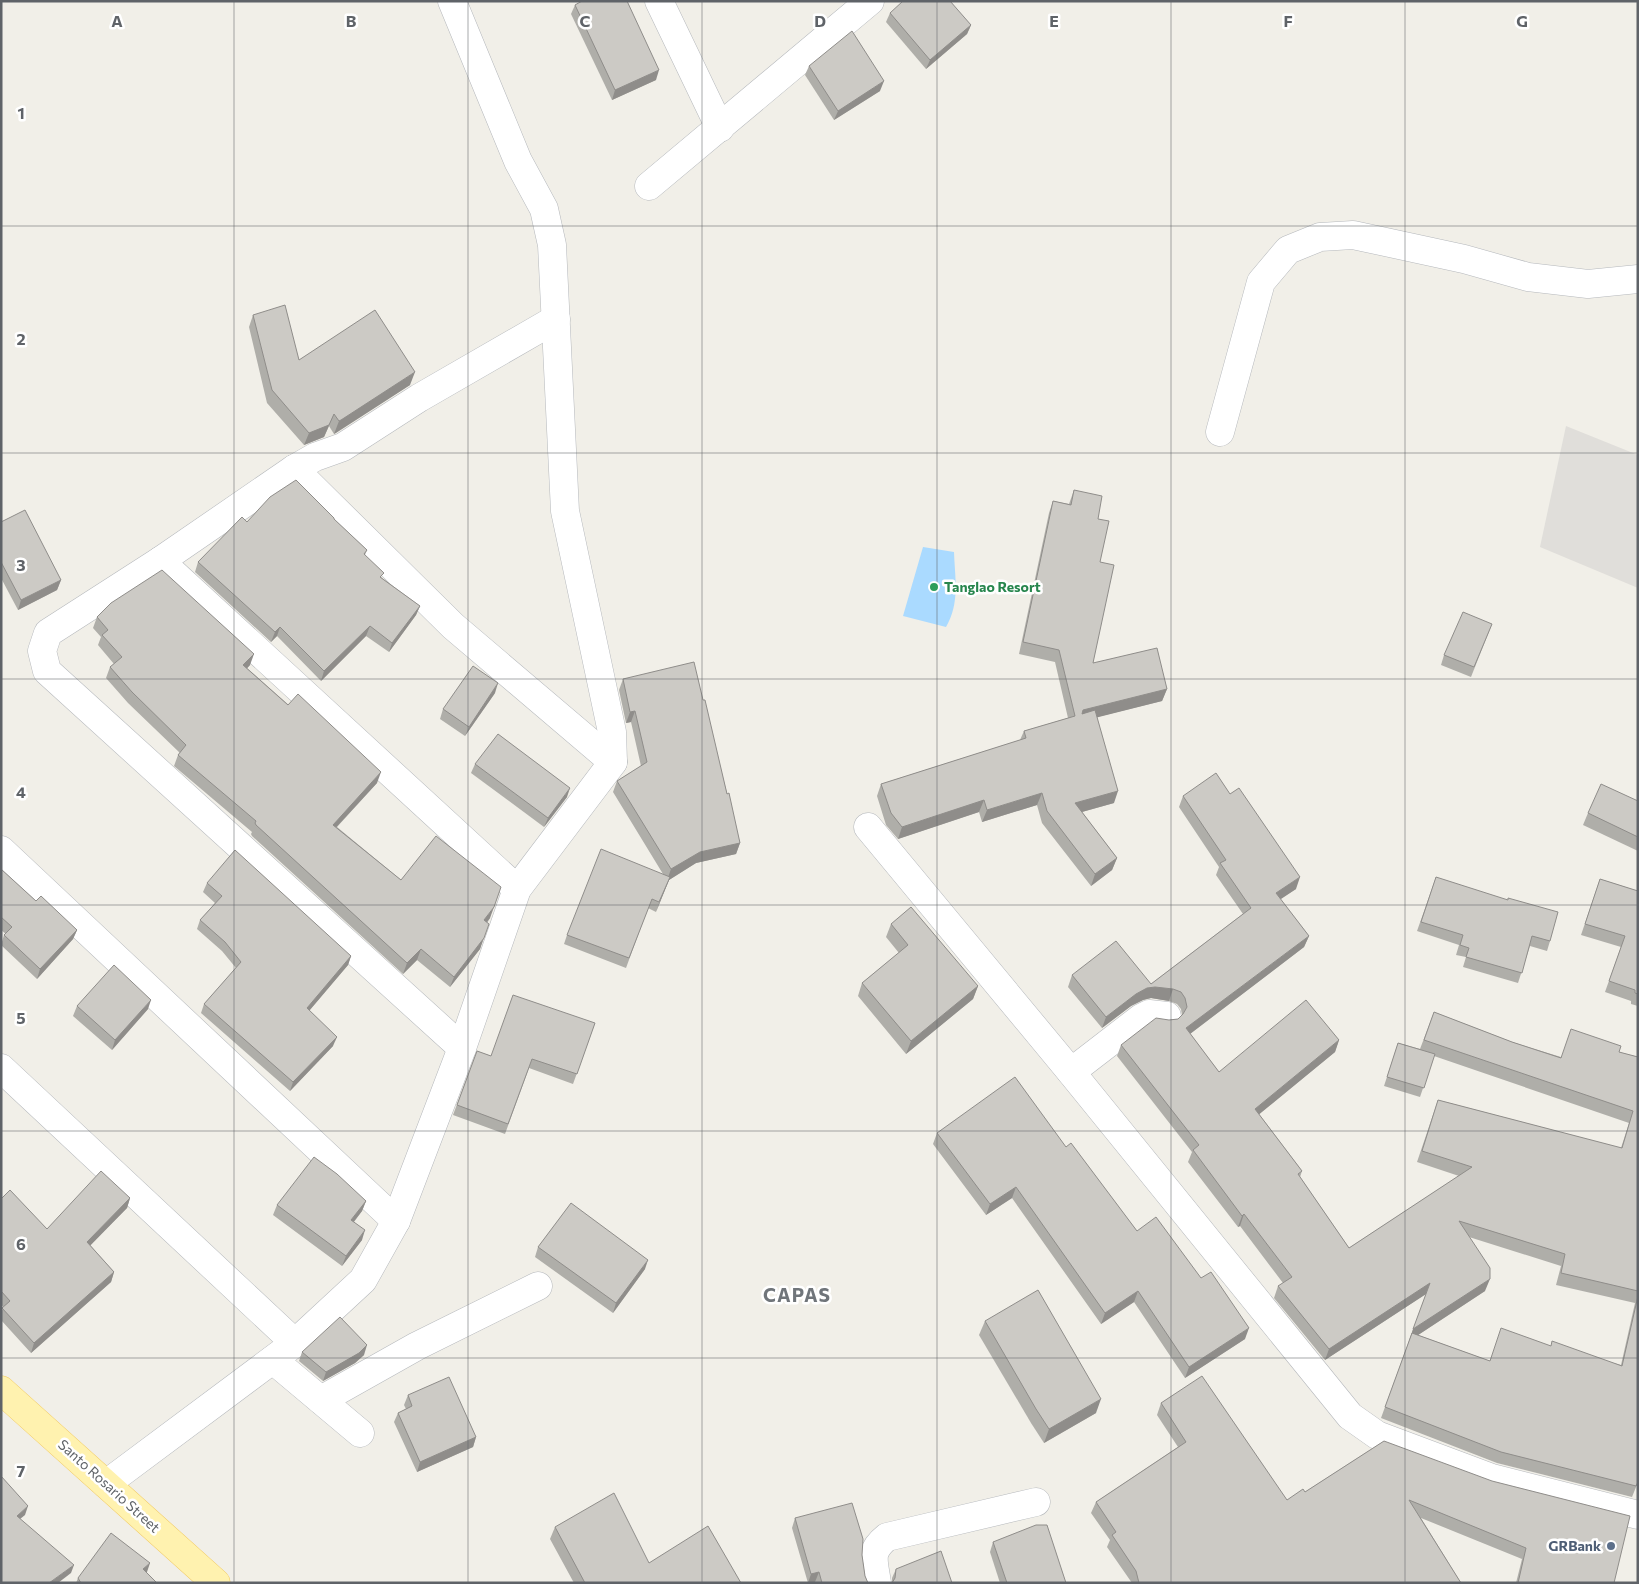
<svg xmlns="http://www.w3.org/2000/svg" width="1639" height="1584" viewBox="0 0 1639 1584" font-family="Commissioner,sans-serif">
	<style>
		.industrial { fill: #e0deda }
		.water { fill: #aadaff }
		.lines { fill: none; stroke-linecap: round; stroke-linejoin: round }
		.minor-casing { stroke: #b5b8bc; stroke-width: 29 }
		.major-casing { stroke: #f2c960; stroke-width: 29 }
		.minor { stroke: #fff; stroke-width: 28 }
		.major { stroke: #fff2af; stroke-width: 28 }
		.wall { fill: #afaea9; fill-rule: evenodd }
		.shaded-wall { fill: #8f8d8a }
		.building { fill: #cccac5; stroke: #8f8d8a }
		.grid { fill: none; stroke: #5f6368; stroke-width: 1; stroke-opacity: 0.55 }
		.leisure-dot { fill: #2e9e5b; stroke: #fff; stroke-width: 2 }
		.service-dot { fill: #5c6f8a; stroke: #fff; stroke-width: 2 }
		.labels { text-anchor: middle; stroke-width: 5; stroke-linejoin: round; paint-order: stroke }
		.leisure-label { font-size: 14px; font-weight: bold; fill: #27864d; stroke: #fff; text-anchor: start }
		.street-label { font-size: 14px; fill: #5f6368; stroke: #fff }
		.service-label { font-size: 14px; font-weight: bold; fill: #4e5e75; stroke: #fff; text-anchor: end }
		.district-label { font-size: 19px; font-weight: bold; letter-spacing: 1px; fill: #70757a; stroke: #fff }
		.grid-label { font-size: 16px; text-anchor: middle; font-weight: bold; fill: #5f6368; stroke: #fff; stroke-width: 5; stroke-linejoin: round; paint-order: stroke }
	</style>
	<rect width="100%" height="100%" fill="#f1efe8"/>
	<polygon class="industrial" points="1566,426 1638,455 1638,588 1540,547"/>
	<path class="water" d="M923,547L954,552C955,579 960,603 946,627L903,616Z"/>
	<g class="lines">
		<defs>
			<g id="minor">
				<polyline points="659,1 720,128"/>
				<polyline points="649,186 870,1"/>
				<polyline points="1220,432 1261,282 1288,250 1320,237 1353,235 1464,259 1528,277 1588,284 1638,279"/>
				<polyline points="294,469 453,626 613,762"/>
				<polyline points="160,561 517,889"/>
				<polyline points="868,827 1071,1072 1350,1416 1377,1435 1492,1478 1638,1515"/>
				<polyline points="1,850 396,1221"/>
				<polyline points="462,1048 47,671 42,651 48,633 160,561 294,469 315,457 343,447 419,398 556,319"/>
				<polyline points="1,1068 295,1343"/>
				<polyline points="1071,1072 1141,1018 1149,1014 1167,1016"/>
				<polyline points="273,1360 360,1433"/>
				<polyline points="321,1400 417,1346 538,1286"/>
				<polyline points="106,1484 295,1343 363,1280 396,1221 462,1048 517,889 613,762 612,732 565,511 552,245 544,209 518,161 452,1"/>
				<path d="M877,1583C874,1561 868,1552 887,1537L1036,1502"/>
			</g>
			<polyline id="major" points="1,1390 216,1583"/>
		</defs>
		<use href="#minor" class="minor-casing"/>
		<use href="#major" class="major-casing"/>
		<use href="#minor" class="minor"/>
		<use href="#major" class="major"/>
	</g>
	<g class="wall">
		<polygon points="575,5 656,80 612,100 571,14"/>
		<polygon points="890,13 971,25 967,34 926,69 886,22"/>
		<polygon points="809,66 880,91 834,120 805,75"/>
		<polygon points="253,315 299,360 410,385 336,433 334,434 329,426 324,437 304,445 267,403 249,327"/>
		<polygon points="1074,490 1098,519 1100,562 1093,663 1167,689 1162,701 1097,717 1114,803 1082,812 1117,858 1112,870 1091,886 1042,823 1037,805 982,822 979,812 898,839 886,825 877,796 881,784 1020,740 1024,731 1068,718 1055,662 1019,654 1049,513 1053,501 1069,504"/>
		<polygon points="334,519 367,550 365,555 382,578 420,606 416,615 389,652 366,636 321,681 277,636 271,642 195,572 198,562 247,522"/>
		<polygon points="1,522 61,580 57,590 18,610 1,578"/>
		<polygon points="97,617 250,665 247,668 377,783 337,827 401,880 490,918 487,923 480,949 450,987 417,960 403,974 252,836 251,834 252,832 174,766 178,755 180,753 128,703 106,678 110,667 114,664 98,645 101,637 93,628"/>
		<polygon points="1492,624 1471,677 1441,665 1444,655"/>
		<polygon points="623,679 703,700 740,843 736,854 696,863 669,880 656,912 648,908 626,968 564,944 567,935 663,874 613,792 617,781 641,766 631,722 626,723 619,690"/>
		<polygon points="495,693 465,736 440,719 443,709"/>
		<polygon points="475,764 567,797 544,827 471,773"/>
		<path d="M1183,796L1296,889L1280,899L1309,936L1304,947L1190,1034L1219,1072L1339,1040L1335,1052L1259,1114L1302,1171L1300,1177L1349,1248L1459,1176L1417,1162L1438,1100L1621,1148L1629,1123L1434,1056L1420,1097L1384,1086L1398,1043L1420,1049L1434,1012L1512,1042L1561,1057L1619,1052L1638,1057V1482L1632,1497L1497,1463L1381,1418L1426,1294L1325,1360L1274,1298L1278,1286L1283,1283L1240,1226L1238,1227L1188,1162L1192,1152L1117,1056L1121,1045L1169,1020L1178,1019L1182,1015L1181,1009L1177,1004L1169,1001L1151,998L1143,1000L1131,1006L1102,1028L1068,987L1072,975L1151,984L1243,914L1216,875L1219,867L1179,807ZM1469,1237L1561,1266L1556,1285L1635,1303L1621,1365L1551,1346L1490,1361L1418,1335L1485,1291Z"/>
		<polygon points="1638,801 1638,851 1583,825 1588,813"/>
		<polygon points="1,869 36,901 77,930 73,939 37,979 1,945 4,935 6,934 1,930"/>
		<polygon points="1436,877 1550,941 1547,951 1530,946 1518,983 1463,967 1466,957 1456,955 1459,945 1417,931"/>
		<polygon points="1600,879 1638,891 1638,1006 1631,1004 1631,1001 1605,992 1621,947 1581,935"/>
		<polygon points="207,883 351,956 348,965 309,1011 333,1046 290,1091 201,1013 204,1004 236,968 222,951 197,929 200,920 215,903 203,892"/>
		<polygon points="891,924 978,986 973,999 906,1054 858,996 862,983 899,953 886,937"/>
		<polygon points="77,1006 148,1009 112,1050 73,1016"/>
		<polygon points="595,1023 573,1084 529,1068 505,1134 453,1115 477,1051 491,1056"/>
		<polygon points="937,1133 1066,1147 1137,1231 1245,1339 1185,1378 1134,1302 1101,1324 1012,1198 986,1215 933,1144"/>
		<polygon points="130,1198 127,1208 90,1245 114,1272 111,1282 31,1353 1,1320 1,1312 4,1307 1,1305 1,1199 47,1229"/>
		<polygon points="366,1201 362,1211 354,1222 362,1240 342,1266 273,1215 277,1205"/>
		<polygon points="538,1247 645,1269 613,1313 535,1257"/>
		<polygon points="985,1321 1096,1413 1044,1443 1031,1423 979,1335"/>
		<polygon points="302,1352 364,1355 355,1363 323,1381 299,1361"/>
		<polygon points="408,1395 476,1437 473,1447 417,1472 394,1422 398,1413 406,1409 404,1405"/>
		<polygon points="1161,1403 1287,1500 1305,1492 1384,1441 1614,1583 1516,1583 1522,1559 1421,1518 1461,1583 1132,1583 1107,1547 1110,1540 1091,1513 1096,1502 1178,1447 1157,1415"/>
		<polygon points="795,1518 862,1555 865,1576 868,1583 816,1583 815,1582 812,1583 808,1583 792,1528"/>
		<polygon points="555,1527 649,1563 741,1583 574,1583 550,1539"/>
		<polygon points="993,1542 1066,1583 1000,1583 990,1552"/>
		<polygon points="896,1569 952,1583 892,1583 892,1578"/>
		<polygon points="146,1572 157,1583 76,1583 78,1578 147,1572"/>
	</g>
	<g class="shaded-wall">
		<polygon points="971,25 967,34 926,69 930,60"/>
		<polygon points="659,70 656,80 612,100 615,90"/>
		<polygon points="884,81 880,91 834,120 838,111"/>
		<polygon points="415,372 410,385 334,434 339,421"/>
		<polygon points="334,414 324,437 304,445 309,433"/>
		<polygon points="61,580 57,590 18,610 21,600"/>
		<polygon points="420,606 416,615 389,652 392,643"/>
		<polygon points="370,626 366,636 321,681 324,671"/>
		<polygon points="280,627 277,636 271,642 275,632"/>
		<polygon points="254,654 250,665 240,676 243,665"/>
		<polygon points="498,683 495,693 465,736 469,727"/>
		<polygon points="1167,689 1162,701 1079,722 1083,710"/>
		<polygon points="635,711 631,722 626,723 630,712"/>
		<polygon points="381,772 377,783 329,835 333,825"/>
		<polygon points="570,788 567,797 544,827 548,818"/>
		<polygon points="1118,791 1114,803 1071,815 1075,803"/>
		<polygon points="1042,793 1037,805 982,822 987,810"/>
		<polygon points="984,800 979,812 898,839 902,827"/>
		<polygon points="740,843 736,854 696,863 669,880 656,912 671,869 700,852"/>
		<polygon points="1117,858 1112,870 1091,886 1095,874"/>
		<polygon points="1300,877 1296,889 1272,905 1276,893"/>
		<polygon points="494,907 490,918 480,931 484,920"/>
		<polygon points="77,930 73,939 37,979 40,969"/>
		<polygon points="1309,936 1304,947 1182,1040 1186,1028"/>
		<polygon points="484,938 480,949 450,987 454,977"/>
		<polygon points="421,949 417,960 403,974 407,963"/>
		<polygon points="351,956 348,965 303,1018 307,1008"/>
		<polygon points="978,986 973,999 906,1054 911,1041"/>
		<polygon points="1155,987 1173,989 1169,1001 1151,998 1143,1000 1131,1006 1102,1028 1106,1017 1136,994 1147,988"/>
		<polygon points="151,1000 148,1009 112,1050 115,1040"/>
		<polygon points="337,1037 333,1046 290,1091 293,1082"/>
		<polygon points="1339,1040 1335,1052 1251,1121 1255,1109"/>
		<polygon points="1016,1187 1012,1198 986,1215 990,1204"/>
		<polygon points="130,1198 127,1208 84,1252 87,1242"/>
		<polygon points="366,1201 362,1211 348,1229 351,1220"/>
		<polygon points="1244,1214 1240,1226 1238,1227 1242,1216"/>
		<polygon points="365,1230 362,1240 342,1266 346,1256"/>
		<polygon points="648,1260 645,1269 613,1313 616,1303"/>
		<polygon points="114,1272 111,1282 31,1353 34,1343"/>
		<polygon points="1490,1279 1485,1291 1409,1341 1413,1329"/>
		<polygon points="1430,1283 1426,1294 1325,1360 1329,1349"/>
		<polygon points="1138,1291 1134,1302 1101,1324 1105,1313"/>
		<polygon points="1249,1328 1245,1339 1185,1378 1189,1367"/>
		<polygon points="367,1345 364,1355 355,1363 323,1381 326,1372"/>
		<polygon points="1101,1399 1096,1413 1044,1443 1049,1429"/>
		<polygon points="476,1437 473,1447 417,1472 420,1462"/>
		<polygon points="28,1506 25,1515 14,1524 17,1516"/>
		<polygon points="150,1563 147,1572 140,1577 143,1569"/>
		<polygon points="74,1565 71,1573 58,1583 49,1583"/>
		<polygon points="819,1572 815,1582 808,1583 811,1574"/>
	</g>
	<g class="building">
		<polygon points="582,1 627,1 659,70 615,90 575,5"/>
		<polygon points="903,1 950,1 971,25 930,60 890,13"/>
		<polygon points="852,31 884,81 838,111 809,66"/>
		<polygon points="285,305 299,360 375,310 415,372 341,420 339,421 334,414 329,425 309,433 272,390 253,315"/>
		<polygon points="296,480 334,518 334,519 367,550 364,554 384,573 380,577 420,606 392,643 370,626 324,671 280,627 275,632 198,562 242,517 247,522 270,497"/>
		<polygon points="1074,490 1102,496 1098,519 1109,521 1100,562 1114,565 1093,663 1157,648 1167,689 1083,710 1082,714 1095,710 1118,791 1075,803 1117,858 1095,874 1047,811 1042,793 987,810 984,800 902,827 891,813 881,784 1026,738 1024,731 1075,716 1059,650 1023,642 1053,501 1071,505"/>
		<polygon points="25,510 61,580 21,600 1,562 1,522"/>
		<polygon points="162,570 254,654 243,665 288,705 298,694 381,772 333,825 401,880 436,836 501,887 494,907 484,920 489,924 484,938 454,977 421,949 407,963 256,825 255,823 256,821 178,755 186,745 132,692 110,667 122,657 102,635 108,630 97,617 111,603"/>
		<polygon points="1463,612 1492,624 1474,667 1444,655"/>
		<polygon points="694,662 703,700 705,700 727,794 729,793 740,843 700,852 671,869 617,781 647,762 635,711 630,712 623,679"/>
		<polygon points="473,666 498,683 469,727 443,709"/>
		<polygon points="498,734 570,788 548,818 475,764"/>
		<polygon points="1216,773 1230,794 1239,788 1300,877 1276,893 1309,936 1186,1028 1219,1072 1306,1000 1339,1040 1255,1109 1302,1171 1298,1174 1349,1248 1472,1167 1422,1151 1438,1100 1622,1148 1633,1111 1424,1040 1434,1012 1512,1042 1561,1058 1571,1029 1621,1046 1619,1052 1638,1057 1638,1291 1561,1273 1565,1254 1459,1221 1490,1268 1490,1279 1413,1329 1430,1283 1329,1349 1278,1286 1292,1277 1244,1214 1242,1216 1193,1150 1199,1145 1121,1045 1156,1018 1169,1020 1178,1019 1183,1014 1187,1007 1185,998 1181,992 1173,989 1155,987 1147,988 1136,994 1106,1017 1072,975 1116,941 1151,984 1251,908 1220,863 1226,860 1183,796"/>
		<polygon points="1601,784 1638,801 1638,837 1588,813"/>
		<polygon points="601,849 670,877 659,902 652,899 629,958 567,935"/>
		<polygon points="235,850 351,956 307,1008 337,1037 293,1082 204,1004 241,962 225,942 200,920 222,896 207,883"/>
		<polygon points="1,869 36,901 41,896 77,930 40,969 4,935 12,927 1,917"/>
		<polygon points="1436,877 1508,900 1508,898 1558,912 1550,941 1532,936 1522,973 1466,957 1469,948 1460,945 1463,935 1421,922"/>
		<polygon points="1600,879 1638,891 1638,994 1635,993 1635,990 1609,981 1625,936 1585,924"/>
		<polygon points="911,907 978,986 911,1041 862,983 908,945 891,924"/>
		<polygon points="114,965 151,1000 115,1040 77,1006"/>
		<polygon points="513,995 595,1023 577,1074 532,1059 508,1124 457,1105 477,1051 491,1056"/>
		<polygon points="1398,1043 1435,1054 1424,1088 1387,1077"/>
		<polygon points="1015,1077 1066,1147 1071,1143 1137,1231 1156,1217 1201,1278 1211,1272 1249,1328 1189,1367 1138,1291 1105,1313 1016,1187 990,1204 937,1133"/>
		<polygon points="314,1157 337,1174 366,1201 351,1220 365,1230 346,1256 277,1205"/>
		<polygon points="101,1171 130,1198 87,1242 114,1272 34,1343 2,1308 10,1301 1,1291 1,1199 10,1190 47,1229"/>
		<polygon points="571,1203 648,1260 616,1303 538,1247"/>
		<polygon points="1038,1290 1101,1399 1049,1429 1036,1409 985,1321"/>
		<polygon points="1638,1296 1638,1482 1636,1486 1501,1452 1385,1407 1412,1333 1490,1361 1501,1328 1551,1346 1552,1341 1622,1366"/>
		<polygon points="340,1317 367,1345 359,1353 326,1372 302,1352"/>
		<polygon points="1202,1376 1287,1500 1303,1489 1305,1492 1384,1441 1492,1481 1630,1516 1614,1583 1518,1583 1526,1548 1409,1500 1461,1583 1139,1583 1136,1571 1112,1535 1116,1532 1096,1502 1186,1442 1161,1403"/>
		<polygon points="449,1377 476,1437 420,1462 398,1413 412,1406 408,1395"/>
		<polygon points="1,1476 28,1506 17,1516 74,1565 49,1583 1,1583"/>
		<polygon points="614,1493 649,1563 708,1526 741,1583 585,1583 555,1527"/>
		<polygon points="852,1503 863,1539 862,1555 865,1576 868,1583 822,1583 819,1572 811,1574 795,1518"/>
		<polygon points="1036,1525 1047,1525 1066,1583 1007,1583 993,1542"/>
		<polygon points="111,1533 150,1563 143,1569 157,1583 81,1583 78,1578"/>
		<polygon points="941,1551 952,1583 892,1583 895,1578 896,1569"/>
	</g>
	<path class="grid" d="M234,1V1583M468,1V1583M702,1V1583M937,1V1583M1171,1V1583M1405,1V1583M1,226H1638M1,453H1638M1,679H1638M1,905H1638M1,1131H1638M1,1358H1638"/>
	<circle class="leisure-dot" cx="934" cy="587" r="5"/>
	<circle class="service-dot" cx="1611" cy="1546" r="5"/>
	<g class="labels">
		<g class="leisure-label">
			<text x="944" y="592">Tanglao Resort</text>
		</g>
		<g class="street-label">
			<text transform="translate(109 1486) rotate(42)" y="5">Santo Rosario Street</text>
		</g>
		<g class="service-label">
			<text x="1601" y="1551">GRBank</text>
		</g>
		<g class="district-label">
			<text x="797" y="1302">CAPAS</text>
		</g>
	</g>
	<g class="grid-label">
		<text x="117" y="27">A</text>
		<text x="351" y="27">B</text>
		<text x="585" y="27">C</text>
		<text x="820" y="27">D</text>
		<text x="1054" y="27">E</text>
		<text x="1288" y="27">F</text>
		<text x="1522" y="27">G</text>
		<text x="21" y="119">1</text>
		<text x="21" y="345">2</text>
		<text x="21" y="571">3</text>
		<text x="21" y="798">4</text>
		<text x="21" y="1024">5</text>
		<text x="21" y="1250">6</text>
		<text x="21" y="1477">7</text>
	</g>
	<rect width="1639" height="1584" fill="none" stroke="#5f6368" stroke-width="5"/>
</svg>
